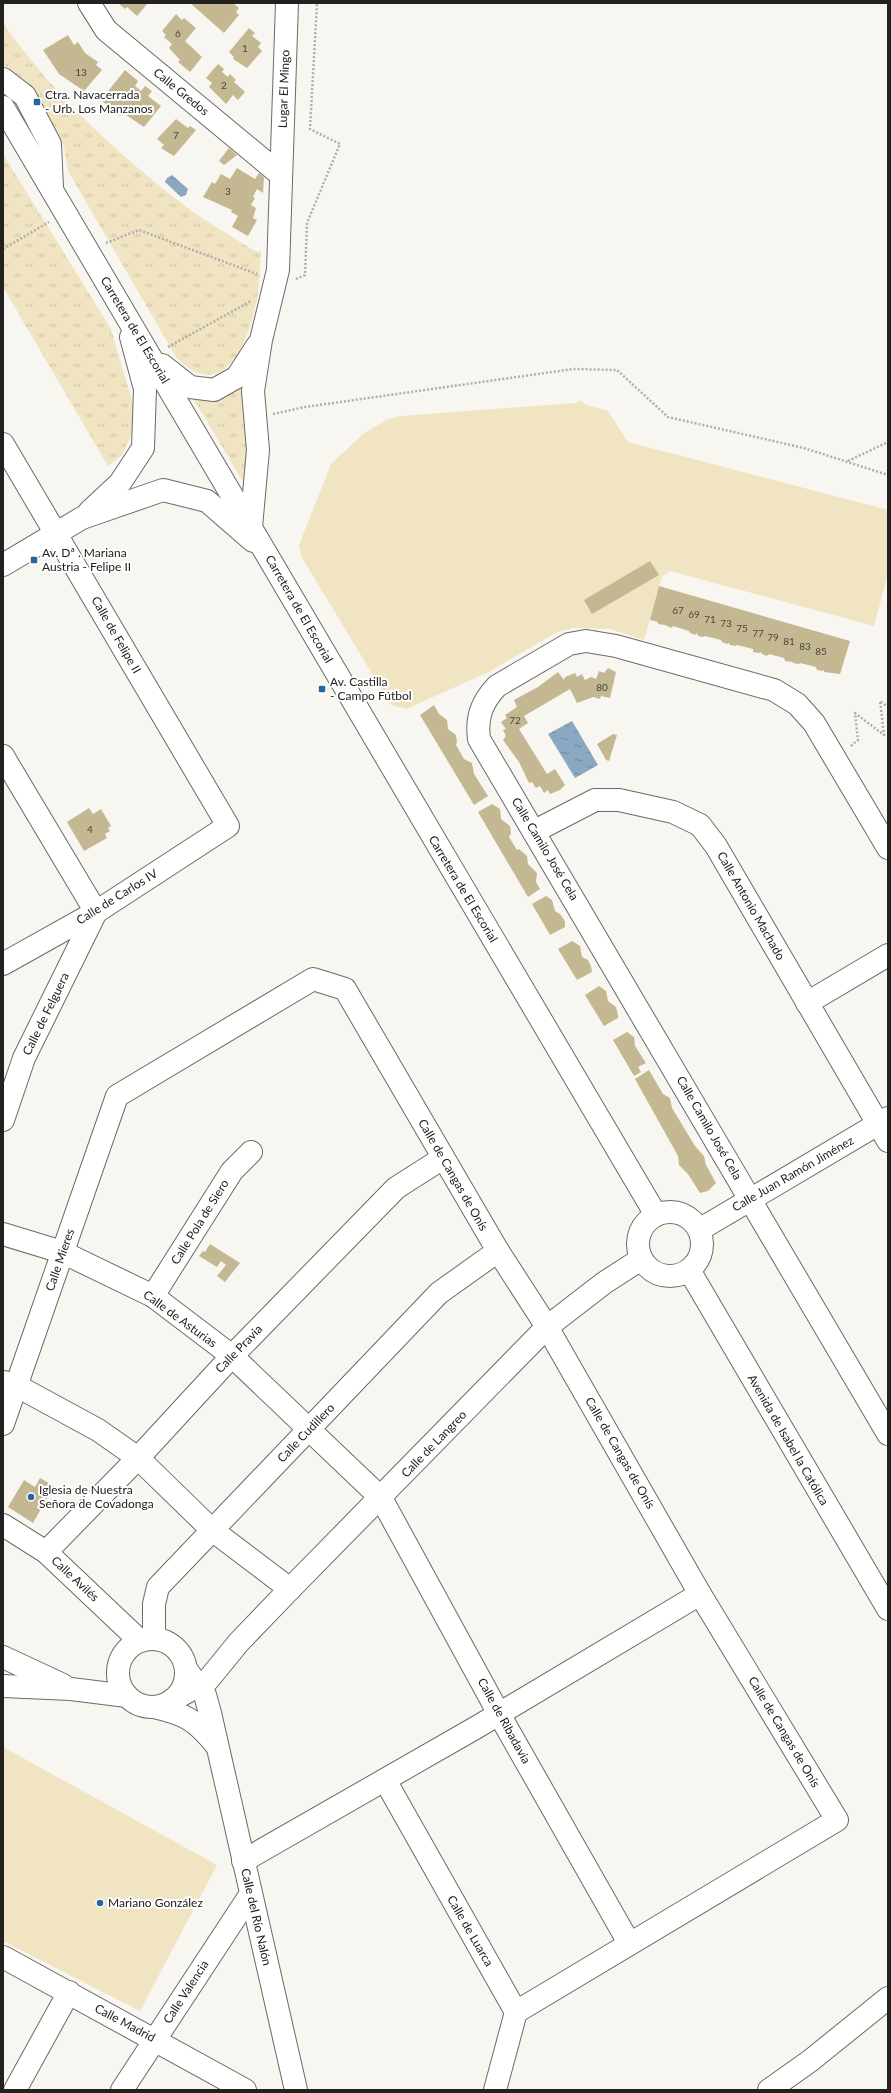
<svg xmlns="http://www.w3.org/2000/svg" width="891" height="2093" viewBox="0 0 891 2093" font-family="Lato,sans-serif">
	<style>
		.grass { fill: url(#grass-tufts) }
		.pitch { fill: #f0e4c3 }
		.water { fill: url(#water-ripples) }
		.building { fill: #c4b893 }
		.lines { fill: none; stroke-linecap: round; stroke-linejoin: round }
		.minor-casing { stroke: #6c6a65; stroke-width: 24 }
		.path { stroke: #b0aeaa; stroke-width: 2.5; stroke-dasharray: 2 2; stroke-linecap: butt }
		.minor { stroke: #fff; stroke-width: 22 }
		.poi-dot { fill: #25669c; stroke: #fff; stroke-width: 1.5 }
		.labels { text-anchor: middle; stroke-width: 4; stroke-linejoin: round; paint-order: stroke }
		.number-label { font-size: 10px; fill: #4a473c }
		.street-label { font-size: 12px; fill: #22211f; stroke: #fff }
		.poi-label { font-size: 12px; fill: #22211f; stroke: #fff; text-anchor: start }
	</style>
	<defs>
		<pattern id="grass-tufts" width="24" height="20" patternUnits="userSpaceOnUse"><rect width="24" height="20" fill="#f0e4c3"/><path d="M3 7l-1-3M5 7V3M7 7l1-3M15 17l-1-3M17 17v-4M19 17l1-3" fill="none" stroke="#cec3a7"/></pattern>
		<pattern id="water-ripples" width="26" height="14" patternUnits="userSpaceOnUse"><rect width="26" height="14" fill="#8ba8c3"/><path d="M2 4q2-2 4 0t4 0M15 11q2-2 4 0t4 0" fill="none" stroke="#71889e"/></pattern>
	</defs>
	<rect width="100%" height="100%" fill="#f8f6f0"/>
	<g class="grass">
		<path d="M3,23C53,94 115,152 184,205C206,222 231,236 255,251L259,252L261,250C260,264 260,279 258,293C251,335 226,409 176,357L68,171L64,147L35,91L3,64Z"/>
		<polygon points="3,154 111,329 133,404 135,420 131,436 122,455 108,466 3,287"/>
		<polygon points="242,378 242,401 251,442 245,485 193,398"/>
	</g>
	<g class="pitch">
		<polygon points="581,400 584,404 608,411 628,442 888,510 888,574 874,626 670,571 662,576 644,640 610,629 573,628 555,633 489,672 406,709 391,705 301,556 299,545 331,464 363,434 388,419 401,416 575,403"/>
		<polygon points="3,1747 217,1865 140,2011 3,1941"/>
	</g>
	<g class="water">
		<polygon points="172,175 188,189 186,195 181,197 165,182 167,178"/>
		<polygon points="572,721 598,765 575,778 548,734"/>
	</g>
	<g class="building">
		<polygon points="118,3 148,3 137,16 127,7 125,9"/>
		<polygon points="190,3 233,3 239,8 236,12 239,15 224,33"/>
		<polygon points="176,14 182,20 184,18 196,28 185,41 202,57 190,72 178,62 180,60 169,48 172,44 164,37 166,35 162,31"/>
		<polygon points="249,28 255,33 252,36 261,43 258,47 262,51 247,68 233,59 234,57 229,52"/>
		<polygon points="68,35 74,45 78,42 85,53 98,62 96,65 102,70 84,91 59,74 43,50"/>
		<polygon points="218,64 224,69 222,72 228,77 230,74 236,80 234,82 245,92 238,100 233,95 226,104 209,87 212,83 206,78"/>
		<polygon points="125,70 138,81 135,86 141,91 145,86 152,91 148,96 161,106 144,127 123,113 120,116 101,100"/>
		<polygon points="176,119 188,128 190,126 196,130 174,156 161,148 164,145 157,139"/>
		<polygon points="229,148 237,155 224,165 219,161"/>
		<polygon points="237,168 255,179 259,173 264,177 263,193 257,189 253,197 255,198 251,205 256,208 253,218 257,220 248,236 232,227 238,216 231,212 232,210 203,197 212,182 215,184 221,174 230,179"/>
		<polygon points="650,561 659,575 592,614 584,600"/>
		<polygon points="659,586 850,641 840,674 824,672 824,670 822,671 817,670 816,667 800,663 799,664 793,663 792,661 791,662 785,661 784,658 769,654 767,656 762,654 761,652 759,653 753,652 753,649 737,645 735,646 730,645 729,643 727,644 722,642 721,640 705,636 703,637 698,636 697,633 695,635 690,633 689,631 673,626 672,628 665,625 658,624 658,622 650,620"/>
		<polygon points="608,668 616,672 610,698 601,696 600,699 593,697 577,703 570,689 524,716 528,723 519,729 547,774 555,769 565,785 560,790 550,794 548,790 544,793 540,786 536,788 532,782 529,783 519,762 503,740 506,736 503,730 506,729 501,722 507,718 505,715 517,707 514,700 538,687 558,672 564,680 565,677 575,673 577,677 582,674 585,680 591,677 596,679 599,671 604,673"/>
		<polygon points="434,705 439,714 447,720 448,729 456,735 457,742 456,745 464,759 472,763 474,774 488,796 474,805 420,715"/>
		<polygon points="613,734 617,735 609,761 606,760 597,744"/>
		<polygon points="492,804 500,809 501,819 510,826 511,833 509,837 517,850 519,849 527,856 528,864 537,873 536,882 540,889 528,897 478,812"/>
		<polygon points="89,808 93,814 101,809 111,826 108,828 110,831 105,834 107,838 84,851 67,822"/>
		<polygon points="546,896 552,900 555,911 560,914 565,921 565,927 550,935 532,904"/>
		<polygon points="572,941 580,946 582,957 588,960 591,966 592,972 577,980 558,949"/>
		<polygon points="599,986 606,991 608,1001 616,1007 618,1015 618,1018 604,1026 585,995"/>
		<polygon points="627,1032 634,1037 635,1046 646,1063 638,1067 641,1072 634,1076 613,1040"/>
		<polygon points="649,1070 663,1094 670,1098 672,1108 695,1146 704,1156 706,1165 716,1183 708,1191 700,1193 688,1174 679,1165 678,1156 635,1079"/>
		<polygon points="210,1244 240,1263 225,1282 217,1276 226,1265 221,1261 217,1267 199,1256 203,1251 205,1252"/>
		<polygon points="40,1478 54,1486 33,1523 8,1507 24,1480 35,1487"/>
	</g>
	<g class="lines">
		<defs>
			<g id="minor">
				<polyline points="89,3 106,30 281,175"/>
				<polyline points="3,79 25,96 50,144 52,188"/>
				<polyline points="3,107 656,1215"/>
				<polyline points="162,365 190,387 214,390 237,377 257,346"/>
				<polyline points="3,444 228,826 96,912 3,964"/>
				<polyline points="89,512 120,483 143,448 145,389 131,337"/>
				<polyline points="251,527 258,450 253,391 261,340 278,270 287,3"/>
				<polyline points="3,565 82,518 163,490 207,501 253,541"/>
				<polyline points="3,756 96,912 24,1058 3,1120"/>
				<polyline points="535,831 595,800 619,800 673,812 700,825 716,846 888,1141"/>
				<path d="M888,848L814,723L797,704L774,690L616,646L586,641L569,644L497,686C482,702 476,717 479,739L888,1434"/>
				<polyline points="807,1003 888,955"/>
				<circle cx="670" cy="1244" r="32"/>
				<polyline points="699,1230 888,1118"/>
				<polyline points="3,1234 62,1252 153,1296 232,1356 381,1498 499,1714 629,1943"/>
				<polyline points="689,1270 888,1609"/>
				<polyline points="153,1296 232,1171 251,1152"/>
				<polyline points="4,1382 17,1386 98,1430 138,1458 212,1530 290,1589"/>
				<polyline points="3,1424 117,1096 313,979 345,989 498,1251 547,1327 700,1594 837,1820 516,2012"/>
				<polyline points="3,1525 46,1552 140,1641"/>
				<polyline points="46,1552 138,1458 232,1356 396,1188 443,1158"/>
				<polyline points="154,1639 154,1604 158,1587 439,1293 498,1251"/>
				<circle cx="152" cy="1673" r="34"/>
				<polyline points="3,1657 63,1685"/>
				<polyline points="186,1669 205,1695 210,1713 296,2090"/>
				<polyline points="3,1686 71,1689 127,1696"/>
				<polyline points="171,1701 208,1680 239,1642 290,1589 547,1327 604,1283 641,1259"/>
				<path d="M154,1707C185,1714 196,1720 216,1745"/>
				<polyline points="385,1780 516,2012 495,2090"/>
				<polyline points="243,1861 477,1727 700,1594"/>
				<polyline points="3,1957 245,2090"/>
				<polyline points="15,2090 69,1992"/>
				<polyline points="122,2090 250,1895"/>
				<polyline points="769,2090 810,2061 888,1998"/>
			</g>
		</defs>
		<use href="#minor" class="minor-casing"/>
		<g class="path">
			<polyline points="106,243 139,230 257,274"/>
			<polyline points="3,249 49,222"/>
			<polyline points="296,279 305,275 307,223 340,144 310,129 317,3"/>
			<polyline points="168,347 251,301"/>
			<polyline points="273,414 305,407 573,369 617,370 668,417 804,448 888,475"/>
			<polyline points="848,461 888,442"/>
			<polyline points="851,746 858,740 855,713 884,735 880,701 888,707"/>
		</g>
		<use href="#minor" class="minor"/>
	</g>
	<g class="poi-dot">
		<rect x="33" y="98" width="8" height="8" rx="2"/>
		<rect x="30" y="556" width="8" height="8" rx="2"/>
		<rect x="318" y="685" width="8" height="8" rx="2"/>
		<circle cx="31" cy="1497" r="4"/>
		<circle cx="100" cy="1903" r="4"/>
	</g>
	<g class="labels">
		<g class="number-label">
			<text x="178" y="37">6</text>
			<text x="245" y="52">1</text>
			<text x="81" y="76">13</text>
			<text x="224" y="89">2</text>
			<text x="176" y="139">7</text>
			<text x="228" y="195">3</text>
			<text x="678" y="614">67</text>
			<text x="694" y="618">69</text>
			<text x="710" y="623">71</text>
			<text x="726" y="627">73</text>
			<text x="742" y="632">75</text>
			<text x="758" y="637">77</text>
			<text x="773" y="641">79</text>
			<text x="789" y="645">81</text>
			<text x="805" y="650">83</text>
			<text x="821" y="655">85</text>
			<text x="602" y="691">80</text>
			<text x="515" y="724">72</text>
			<text x="90" y="833">4</text>
		</g>
		<g class="street-label">
			<text transform="translate(284 89) rotate(-88)" y="4">Lugar El Mingo</text>
			<text transform="translate(181 92) rotate(39)" y="4">Calle Gredos</text>
			<text transform="translate(135 330) rotate(59)" y="4">Carretera de El Escorial</text>
			<text transform="translate(299 609) rotate(60)" y="4">Carretera de El Escorial</text>
			<text transform="translate(116 635) rotate(60)" y="4">Calle de Felipe II</text>
			<text transform="translate(545 849) rotate(59)" y="4">Calle Camilo José Cela</text>
			<text transform="translate(463 889) rotate(59)" y="4">Carretera de El Escorial</text>
			<text transform="translate(117 897) rotate(-32)" y="4">Calle de Carlos IV</text>
			<text transform="translate(751 906) rotate(60)" y="4">Calle Antonio Machado</text>
			<text transform="translate(46 1014) rotate(-64)" y="4">Calle de Felguera</text>
			<text transform="translate(709 1128) rotate(60)" y="4">Calle Camilo José Cela</text>
			<text transform="translate(793 1174) rotate(-30)" y="4">Calle Juan Ramón Jiménez</text>
			<text transform="translate(453 1175) rotate(60)" y="4">Calle de Cangas de Onís</text>
			<text transform="translate(200 1222) rotate(-58)" y="4">Calle Pola de Siero</text>
			<text transform="translate(60 1260) rotate(-71)" y="4">Calle Mieres</text>
			<text transform="translate(180 1319) rotate(36)" y="4">Calle de Asturias</text>
			<text transform="translate(239 1349) rotate(-46)" y="4">Calle Pravia</text>
			<text transform="translate(306 1433) rotate(-46)" y="4">Calle Cudillero</text>
			<text transform="translate(788 1440) rotate(60)" y="4">Avenida de Isabel la Católica</text>
			<text transform="translate(434 1444) rotate(-46)" y="4">Calle de Langreo</text>
			<text transform="translate(620 1453) rotate(60)" y="4">Calle de Cangas de Onís</text>
			<text transform="translate(75 1579) rotate(43)" y="4">Calle Avilés</text>
			<text transform="translate(504 1721) rotate(61)" y="4">Calle de Ribadavia</text>
			<text transform="translate(784 1732) rotate(59)" y="4">Calle de Cangas de Onís</text>
			<text transform="translate(256 1917) rotate(77)" y="4">Calle del Río Nalón</text>
			<text transform="translate(470 1931) rotate(60)" y="4">Calle de Luarca</text>
			<text transform="translate(186 1992) rotate(-57)" y="4">Calle Valencia</text>
			<text transform="translate(125 2023) rotate(28)" y="4">Calle Madrid</text>
		</g>
		<g class="poi-label">
			<text x="45" y="99">Ctra. Navacerrada<tspan x="45" dy="14">- Urb. Los Manzanos</tspan></text>
			<text x="42" y="557">Av. Dª . Mariana<tspan x="42" dy="14">Austria - Felipe II</tspan></text>
			<text x="330" y="686">Av. Castilla<tspan x="330" dy="14">- Campo Fútbol</tspan></text>
			<text x="39" y="1494">Iglesia de Nuestra<tspan x="39" dy="14">Señora de Covadonga</tspan></text>
			<text x="108" y="1907">Mariano González</text>
		</g>
	</g>
	<rect width="891" height="2093" fill="none" stroke="#22211f" stroke-width="8"/>
</svg>
